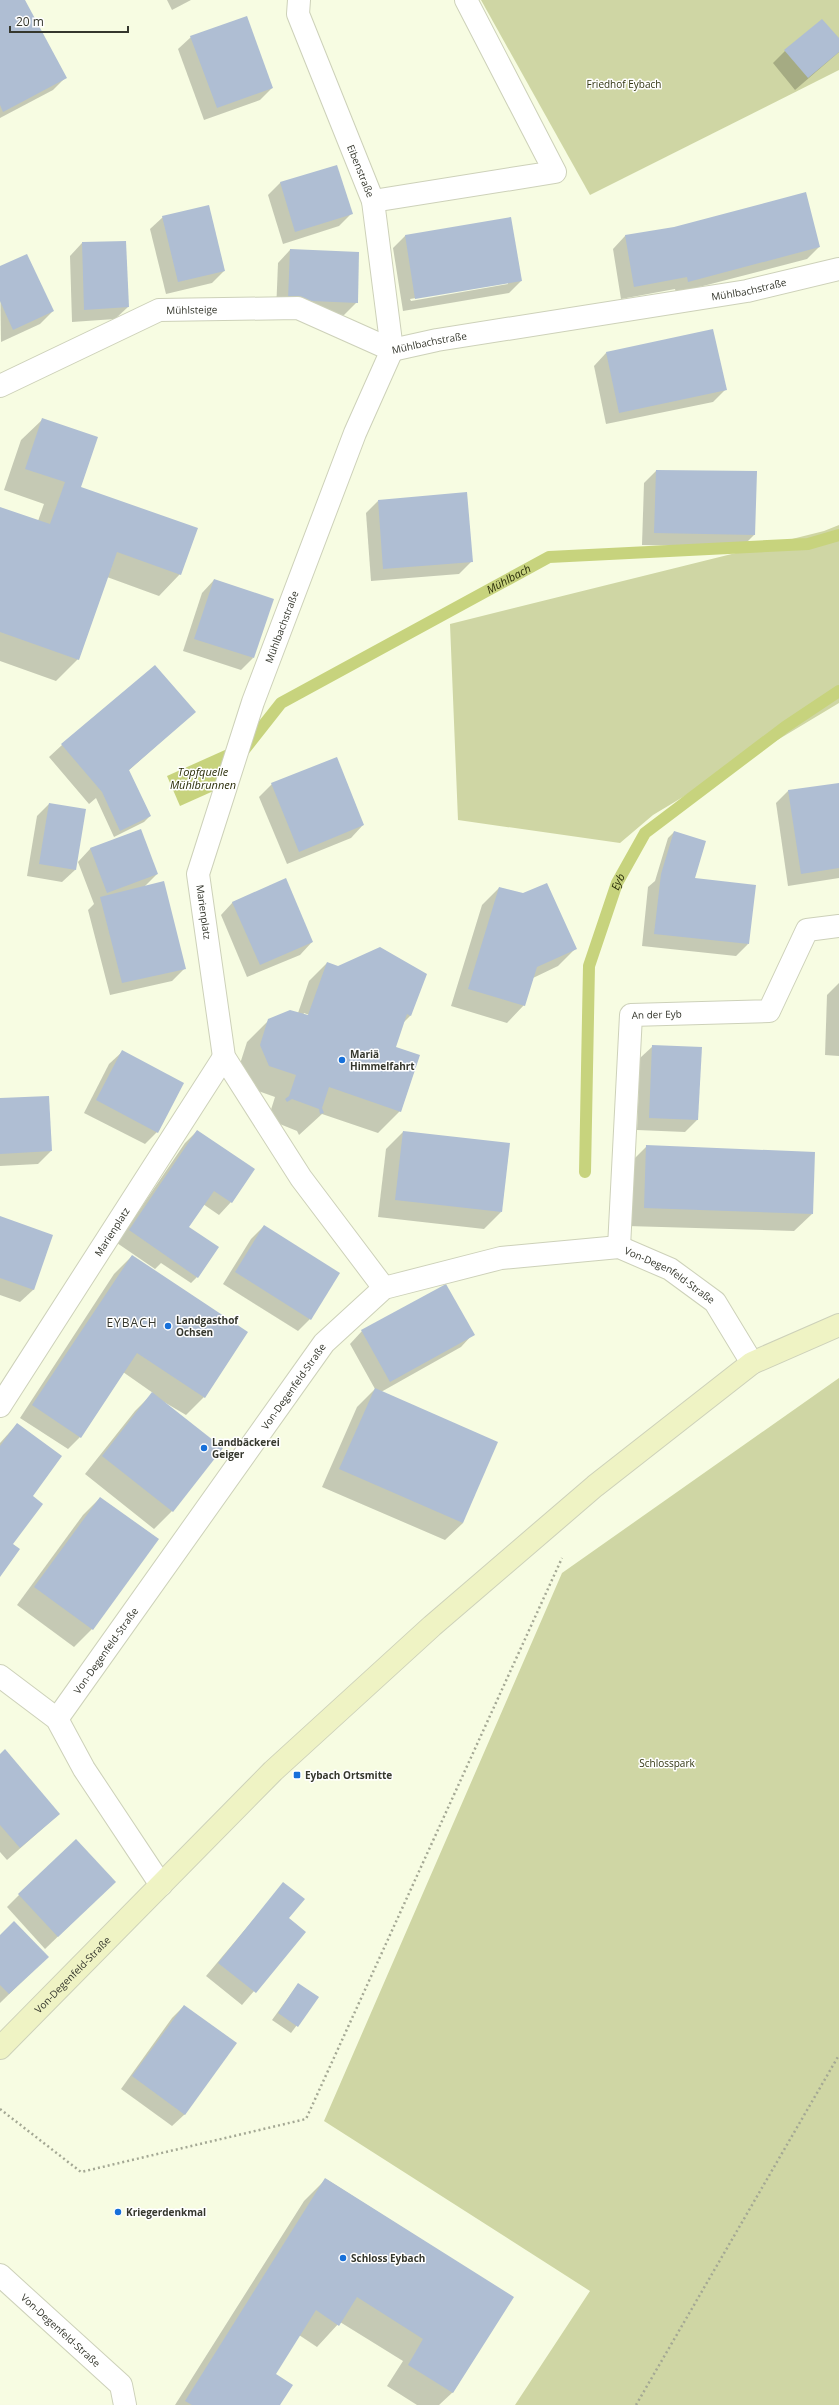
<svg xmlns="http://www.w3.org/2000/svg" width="839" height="2405" viewBox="0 0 839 2405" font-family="'Open Sans',sans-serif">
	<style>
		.green { fill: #cfd6a4 }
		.water { fill: #c7d37d }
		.shadow { fill: #0003; fill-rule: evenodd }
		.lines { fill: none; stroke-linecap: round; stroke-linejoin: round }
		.stream { stroke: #c7d37d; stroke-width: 12 }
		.building { fill: #afbed3 }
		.service-casing { stroke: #cdd1b9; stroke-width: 24 }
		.minor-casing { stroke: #cdd1b9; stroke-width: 24 }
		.secondary-casing { stroke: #cdd1b9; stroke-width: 24 }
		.path { stroke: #a4a894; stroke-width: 2.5; stroke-dasharray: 2 3; stroke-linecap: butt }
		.service { stroke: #fff; stroke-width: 22 }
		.minor { stroke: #fff; stroke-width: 22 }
		.secondary { stroke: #eff3c4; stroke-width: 22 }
		.poi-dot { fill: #1770da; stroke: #fff; stroke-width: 1.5 }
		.labels { text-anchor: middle; stroke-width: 3; stroke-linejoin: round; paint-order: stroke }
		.park-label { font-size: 10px; fill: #30340f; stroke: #fff }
		.street-label { font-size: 10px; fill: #35372d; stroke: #fff }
		.poi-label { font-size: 10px; font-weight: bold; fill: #35372d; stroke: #fff; text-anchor: start }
		.water-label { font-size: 11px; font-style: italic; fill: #2a2d08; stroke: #fff }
		.quarter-label { font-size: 12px; letter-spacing: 1px; fill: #35372d; stroke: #fff }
	</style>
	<rect width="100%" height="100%" fill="#f7fce2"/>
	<g class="green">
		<polygon points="481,0 839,0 839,70 590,195"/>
		<polygon points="839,525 839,703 653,815 620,843 458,820 450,624 824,531"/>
		<polygon points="839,1378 839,2405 515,2405 590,2291 324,2121 562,1573"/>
	</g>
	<polygon class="water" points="225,750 238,780 180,806 167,776"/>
	<g class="shadow">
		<polygon points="0,0 24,0 65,78 53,90 0,118"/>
		<polygon points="167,0 191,0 172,10"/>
		<polygon points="191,37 272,88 260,100 204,120 178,49"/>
		<polygon points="839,40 839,52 795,90 773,63 785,51"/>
		<polygon points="336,166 351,214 339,226 283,244 268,195 280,183"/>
		<polygon points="163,217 224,271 212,283 166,294 150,229"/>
		<path d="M510,218L521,281L509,293L403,311L393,248L405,236ZM508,282V284L411,301L410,299Z"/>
		<polygon points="625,236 819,247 807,259 676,293 675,289 621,299 613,249"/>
		<polygon points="82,243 128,307 115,319 72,322 70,256"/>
		<polygon points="290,250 357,302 344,315 276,312 278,263"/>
		<polygon points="0,267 53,311 40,324 1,342"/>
		<polygon points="606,353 726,389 713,402 606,424 594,366"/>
		<polygon points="43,419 79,487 180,574 159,596 107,577 78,659 56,681 0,661 0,508 38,521 44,504 4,490 21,440"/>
		<polygon points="656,471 754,535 742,547 642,545 644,483"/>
		<polygon points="378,501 472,561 459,574 371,581 366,513"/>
		<polygon points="214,580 253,658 241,670 183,651 202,593"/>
		<polygon points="194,712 128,771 150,816 144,822 114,837 96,798 89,804 49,757 62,745"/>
		<polygon points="272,784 363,825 351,838 287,864 259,797"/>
		<polygon points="839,784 839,878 788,886 776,803 788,791"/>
		<polygon points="49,804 75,870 62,882 27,876 37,816"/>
		<polygon points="140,830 157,874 143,888 185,968 172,981 110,995 88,910 94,904 78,862 90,849"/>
		<polygon points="674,832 693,879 748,944 736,956 642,946 648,887 655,881 668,838"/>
		<polygon points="499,888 575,949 558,966 533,978 524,1005 507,1023 451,1006 482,905"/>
		<polygon points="233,902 312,942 300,955 247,977 221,915"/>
		<path d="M327,963L338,967L426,974L410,1016L403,1023L395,1046L400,1111L378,1133L322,1114L299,1135L297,1131L270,1120L269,1116L275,1097L247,1087L239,1067L247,1042L269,1020L298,1013L309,981ZM304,1013L386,1042L303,1015Z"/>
		<polygon points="839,983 839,1056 825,1055 827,995"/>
		<polygon points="653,1046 697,1120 685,1132 637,1130 640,1058"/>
		<polygon points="122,1052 157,1132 145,1144 84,1113 109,1064"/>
		<polygon points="0,1099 51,1151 38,1164 0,1166"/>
		<polygon points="197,1131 253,1169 231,1202 219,1215 203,1204 188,1227 197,1277 191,1283 161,1263 155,1269 117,1243 185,1143"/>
		<polygon points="403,1132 501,1212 484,1229 378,1217 386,1149"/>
		<polygon points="647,1146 812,1214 794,1231 627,1226 629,1164"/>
		<polygon points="0,1217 52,1236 33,1290 20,1302 0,1295"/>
		<polygon points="264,1226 310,1319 298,1331 223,1284 251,1239"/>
		<polygon points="132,1256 204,1397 186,1415 159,1399 172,1511 154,1529 85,1474 135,1411 153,1393 123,1372 80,1437 68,1449 20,1418 114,1274"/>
		<polygon points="362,1331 473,1334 461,1347 381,1392 463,1523 445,1540 322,1487 357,1407 375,1389 350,1344"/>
		<polygon points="17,1424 31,1496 0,1575 0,1443"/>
		<polygon points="100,1498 92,1629 74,1647 17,1605 83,1515"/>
		<polygon points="0,1755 59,1814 7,1860 0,1852"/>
		<polygon points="284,1883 288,1918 305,1932 242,2005 206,1976"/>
		<polygon points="102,1894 45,1949 7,1907 19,1895"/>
		<polygon points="0,1937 35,1969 0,2003"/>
		<polygon points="298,1984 318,1997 291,2033 272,2020"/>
		<polygon points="184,2006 185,2114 172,2126 121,2089 172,2018"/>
		<polygon points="326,2179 512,2297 453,2392 439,2405 417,2405 387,2386 403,2361 340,2322 317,2347 299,2335 274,2375 279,2405 175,2405 304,2201"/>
	</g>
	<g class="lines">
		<g class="stream">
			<path id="s1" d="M244,750L281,703L549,557L808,544L839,535"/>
			<path id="s2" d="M585,1172L589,966L617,883L645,833L785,727L839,691"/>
		</g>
	</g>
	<g class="building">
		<polygon points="0,0 25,0 67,78 3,112 0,105"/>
		<polygon points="247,16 273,88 217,108 190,36"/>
		<polygon points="822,19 839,38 839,52 808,78 784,50"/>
		<polygon points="337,165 353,214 295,232 280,182"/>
		<polygon points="806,192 820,247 688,282 687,277 634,287 625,235 674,227"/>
		<polygon points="209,205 225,271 178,282 162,216"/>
		<polygon points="511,217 522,281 415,299 405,235"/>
		<polygon points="126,241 129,307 84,310 82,242"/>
		<polygon points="290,249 359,252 358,303 288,300"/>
		<polygon points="27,254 54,311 13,330 0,301 0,266"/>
		<polygon points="713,329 727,390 619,413 606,352"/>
		<polygon points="42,418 98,437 81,487 198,528 181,575 117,552 79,660 0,632 0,507 50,524 65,482 25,469"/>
		<polygon points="656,470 757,471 755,535 654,533"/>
		<polygon points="467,492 473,562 383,569 378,500"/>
		<polygon points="214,579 274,599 254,658 194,639"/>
		<polygon points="155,665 196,712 129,770 151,816 120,831 102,792 61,744"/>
		<polygon points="337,757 364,825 299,852 271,783"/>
		<polygon points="839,783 839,868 801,874 788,790"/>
		<polygon points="49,803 86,809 76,870 39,864"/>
		<polygon points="141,829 158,874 107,893 90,848"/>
		<polygon points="674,831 706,841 695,878 756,885 749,944 654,934 661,874"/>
		<polygon points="286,878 313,942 260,965 232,902"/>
		<polygon points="164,881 186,969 122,983 100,897"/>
		<polygon points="547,883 577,949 537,967 525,1006 468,989 499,887 523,893"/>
		<polygon points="380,947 427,974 411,1016 407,1014 396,1047 420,1055 401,1112 329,1087 322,1108 324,1113 320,1114 319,1109 292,1099 287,1102 285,1099 289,1096 296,1075 269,1066 260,1045 268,1019 290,1010 308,1015 327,962 338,966"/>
		<polygon points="652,1045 702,1047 698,1120 649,1118"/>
		<polygon points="122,1050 184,1083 158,1133 96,1100"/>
		<polygon points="49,1096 52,1151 0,1154 0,1098"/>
		<polygon points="197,1130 255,1169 232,1203 214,1191 189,1227 219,1247 198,1278 129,1230"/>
		<polygon points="403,1131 510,1143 502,1212 395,1200"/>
		<polygon points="646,1145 815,1152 813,1214 644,1208"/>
		<polygon points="0,1216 53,1235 34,1290 0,1278"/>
		<polygon points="264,1225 340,1273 311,1320 235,1272"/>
		<polygon points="132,1255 248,1332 205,1398 137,1353 81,1438 32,1405"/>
		<polygon points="446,1284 475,1335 390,1382 361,1330"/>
		<polygon points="375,1388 498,1442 463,1523 339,1469"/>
		<polygon points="152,1392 223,1448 173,1512 102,1456"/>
		<polygon points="17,1423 62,1456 33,1496 43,1504 13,1544 20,1549 0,1577 0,1446"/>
		<polygon points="100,1497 159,1539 93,1630 34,1587"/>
		<polygon points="5,1749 60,1814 20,1848 0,1825 0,1754"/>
		<polygon points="76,1839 116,1882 58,1937 18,1894"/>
		<polygon points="283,1882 305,1899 289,1918 306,1932 256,1993 218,1963"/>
		<polygon points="14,1921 49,1957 9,1994 0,1985 0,1935"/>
		<polygon points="298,1983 319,1997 298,2027 278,2013"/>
		<polygon points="184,2005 237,2043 185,2115 132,2076"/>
		<polygon points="325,2178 514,2297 453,2393 408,2365 423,2339 357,2297 339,2326 316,2310 276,2374 293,2385 280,2405 192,2405 185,2401"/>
	</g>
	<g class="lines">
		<defs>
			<polyline id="service" points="373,201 555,172 466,0"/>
			<g id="minor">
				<path id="s3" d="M299,0L298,14L373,201L392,350"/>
				<path id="s4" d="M392,350L437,340L747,291L839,269"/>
				<path id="s5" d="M0,386L159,310L298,308L392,350"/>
				<path id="s6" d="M619,1247L631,1015L769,1011L807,930L839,926"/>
				<path id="s7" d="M384,1288L301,1178L224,1057L198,874L253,702L355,433L392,350"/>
				<path id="s8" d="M0,1406L224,1057"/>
				<polyline points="0,1676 57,1719 84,1769 161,1885"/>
				<path id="s9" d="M57,1719L324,1343L384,1288L501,1258L619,1247L670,1269L715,1302L752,1363"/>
				<path id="s10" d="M0,2275L121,2385L125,2405"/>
			</g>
			<g id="secondary">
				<path id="s11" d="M0,2048L273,1771L432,1626L595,1486L752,1363L839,1325"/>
			</g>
		</defs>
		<use href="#service" class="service-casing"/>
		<use href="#minor" class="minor-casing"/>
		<use href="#secondary" class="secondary-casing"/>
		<g class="path">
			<polyline points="0,2109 81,2172 306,2119 562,1558"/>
			<polyline points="636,2405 839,2055"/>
		</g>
		<use href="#service" class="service"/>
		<use href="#minor" class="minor"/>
		<use href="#secondary" class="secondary"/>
	</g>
	<g class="poi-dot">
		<circle cx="342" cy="1060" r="4"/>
		<circle cx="168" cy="1326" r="4"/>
		<circle cx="204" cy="1448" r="4"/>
		<rect x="293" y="1771" width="8" height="8" rx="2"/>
		<circle cx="118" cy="2212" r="4"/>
		<circle cx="343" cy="2258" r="4"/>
	</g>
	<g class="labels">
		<g class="park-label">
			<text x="624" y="88">Friedhof Eybach</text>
			<text x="667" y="1767">Schlosspark</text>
		</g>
		<g class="street-label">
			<text dy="4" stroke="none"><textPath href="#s3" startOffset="183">Eibenstraße</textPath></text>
			<text dy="4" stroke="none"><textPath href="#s4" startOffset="362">Mühlbachstraße</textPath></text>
			<text dy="4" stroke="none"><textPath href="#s5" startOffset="209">Mühlsteige</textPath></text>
			<text dy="4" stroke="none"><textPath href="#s4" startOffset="38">Mühlbachstraße</textPath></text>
			<text dy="4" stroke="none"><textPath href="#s7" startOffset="727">Mühlbachstraße</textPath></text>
			<text transform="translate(204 912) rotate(82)" y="4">Marienplatz</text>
			<text dy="4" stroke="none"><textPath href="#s6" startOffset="258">An der Eyb</textPath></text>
			<text dy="4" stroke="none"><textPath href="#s8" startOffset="207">Marienplatz</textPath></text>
			<text dy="4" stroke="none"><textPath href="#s9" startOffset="840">Von-Degenfeld-Straße</textPath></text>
			<text dy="4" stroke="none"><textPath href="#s9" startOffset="408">Von-Degenfeld-Straße</textPath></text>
			<text dy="4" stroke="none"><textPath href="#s9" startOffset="84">Von-Degenfeld-Straße</textPath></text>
			<text dy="4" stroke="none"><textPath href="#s11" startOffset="103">Von-Degenfeld-Straße</textPath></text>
			<text dy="4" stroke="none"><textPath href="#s10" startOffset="82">Von-Degenfeld-Straße</textPath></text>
		</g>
		<g class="poi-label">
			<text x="350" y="1058">Mariä<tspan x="350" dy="12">Himmelfahrt</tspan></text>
			<text x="176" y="1324">Landgasthof<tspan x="176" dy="12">Ochsen</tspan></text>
			<text x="212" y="1446">Landbäckerei<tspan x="212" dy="12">Geiger</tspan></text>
			<text x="305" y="1779">Eybach Ortsmitte</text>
			<text x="126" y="2216">Kriegerdenkmal</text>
			<text x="351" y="2262">Schloss Eybach</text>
		</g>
		<g class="water-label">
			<text dy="4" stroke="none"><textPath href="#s1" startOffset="319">Mühlbach</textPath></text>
			<text x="203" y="776">Topfquelle<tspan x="203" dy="13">Mühlbrunnen</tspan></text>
			<text dy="4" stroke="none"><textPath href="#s2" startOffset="295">Eyb</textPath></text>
		</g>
		<g class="quarter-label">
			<text x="132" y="1327">EYBACH</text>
		</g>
	</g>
	<path d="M10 26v6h118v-6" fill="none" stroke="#35372d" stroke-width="2"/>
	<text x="16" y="26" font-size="12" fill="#35372d" stroke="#ffffff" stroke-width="3" paint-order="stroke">20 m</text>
</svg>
